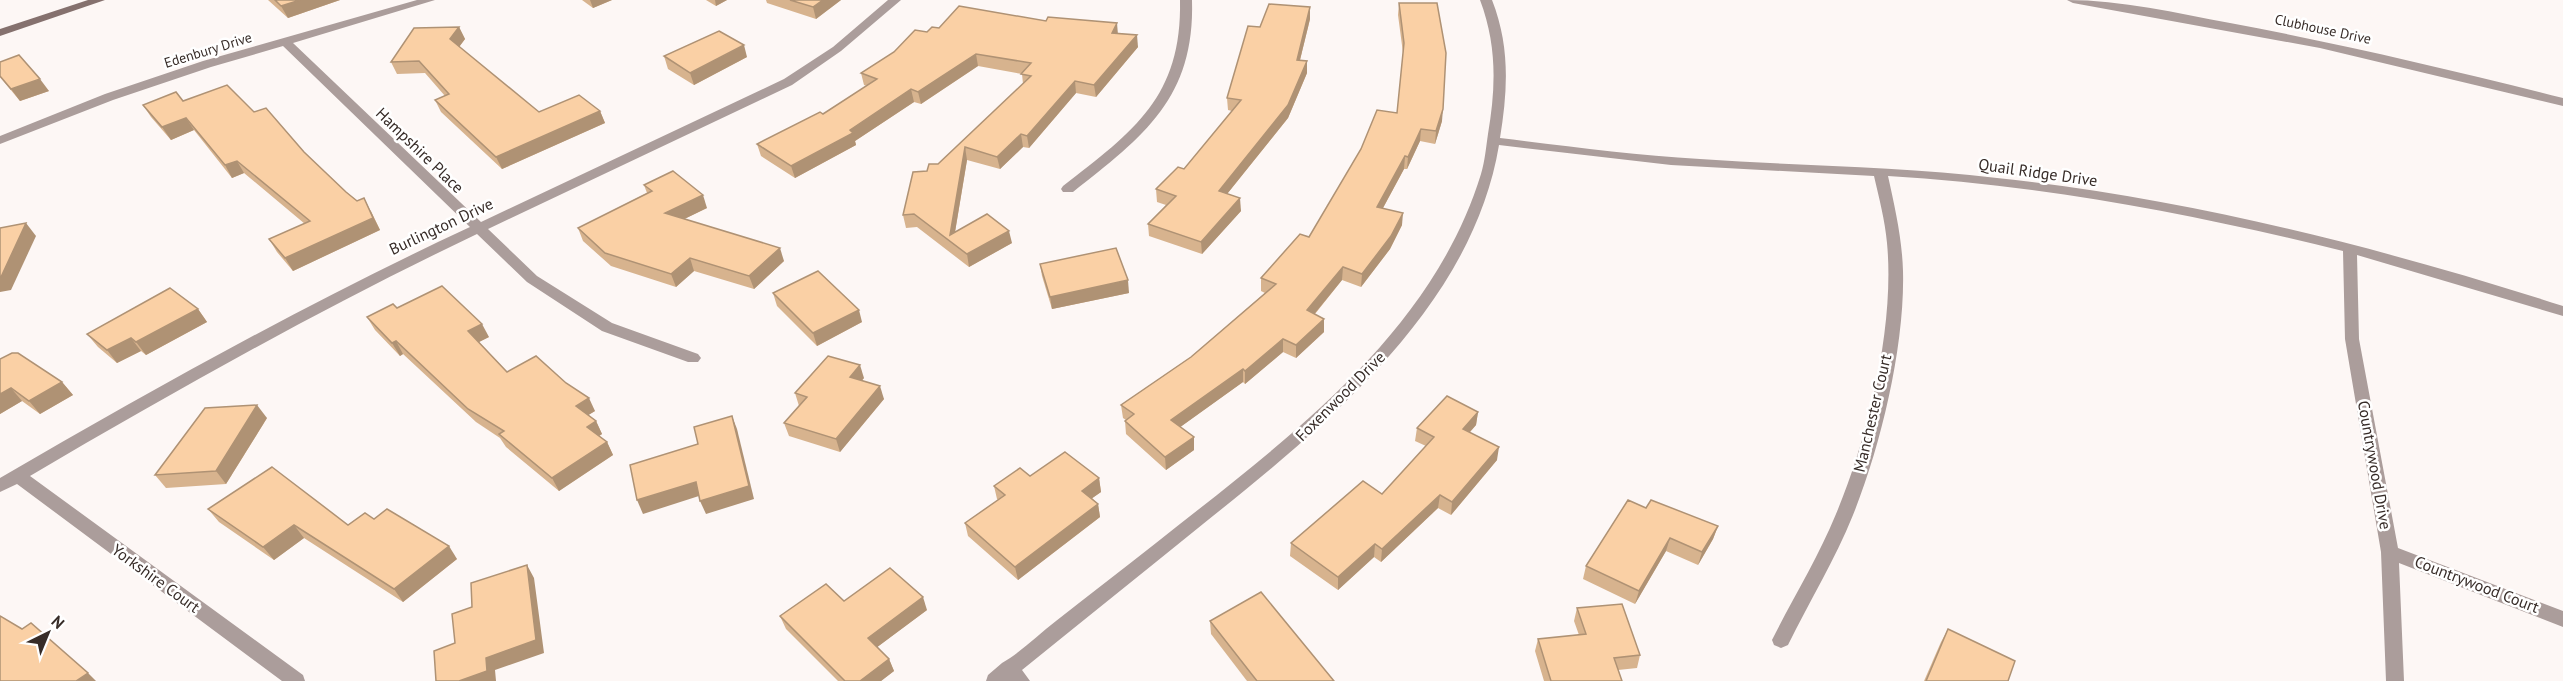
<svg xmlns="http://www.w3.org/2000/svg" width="2563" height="681" viewBox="0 0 2563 681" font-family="'PT Sans',sans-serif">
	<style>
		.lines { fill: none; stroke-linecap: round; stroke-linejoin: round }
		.street { fill: #ab9d9b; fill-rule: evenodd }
		.secondary { fill: #85716e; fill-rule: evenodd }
		.wall { fill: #d7b38e }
		.shaded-wall { fill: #af9274 }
		.building { fill: #fad0a5; stroke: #af9274; stroke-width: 1.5 }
		.labels { text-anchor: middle; stroke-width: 5; stroke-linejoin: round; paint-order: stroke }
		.far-street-label { font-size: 14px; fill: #372c28; stroke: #fff }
		.street-label { font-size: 16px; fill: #372c28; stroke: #fff }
	</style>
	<rect width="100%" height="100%" fill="#fdf7f5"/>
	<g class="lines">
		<g class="street">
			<path d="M417,0H435L293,43L481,222L784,79L833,47L888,0H901L841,51L792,85L488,229L537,276L612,323L698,354L701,358L698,362H688L602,331L527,282L477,234C324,307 176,390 30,476L303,675L305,681H282L17,484L0,492V478C153,389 309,302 470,227L283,46L211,67L113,100L0,144V136L105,94L203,61Z"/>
			<path d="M1180,0H1192C1195,98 1144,136 1073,192H1063L1061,189L1063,186C1134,131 1182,97 1180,0Z"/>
			<path d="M1480,0H1492C1510,46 1508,89 1500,138C1566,146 1633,155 1700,159C1799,166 1898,166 1997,178C2190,199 2379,247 2563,306V316L2357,255L2359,339L2398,548L2563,611V627L2399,563L2404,681H2386L2381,552L2345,339L2343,251C2194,214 2042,185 1888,176C1895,208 1902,238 1903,271C1905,345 1881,446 1853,515C1835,560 1809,602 1788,645L1781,648L1774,645L1772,640C1793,598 1818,558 1836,514C1868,438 1895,326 1887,243C1885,220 1879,198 1874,176L1671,165L1499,145C1472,308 1324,427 1203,524C1143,573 1082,621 1022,670L1030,681H986L988,675L1002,663C1021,652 1038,635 1056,621C1089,595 1123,569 1156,543C1283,442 1431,337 1481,174C1485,161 1486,147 1488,134C1496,87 1497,45 1480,0Z"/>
			<path d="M2067,0C2122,0 2176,13 2230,23C2342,44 2452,70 2563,98V106L2320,48L2073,3Z"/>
		</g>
		<polygon class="secondary" points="88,0 105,0 0,36 0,29"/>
	</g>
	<g class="wall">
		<polygon points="268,0 340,0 288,18"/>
		<polygon points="582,0 612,0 593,8"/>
		<polygon points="706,0 727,0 716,6"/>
		<polygon points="766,0 841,0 816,19 767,3"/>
		<polygon points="1399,3 1442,121 1435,144 1420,141 1407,169 1404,169 1383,208 1402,225 1390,249 1361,287 1342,280 1315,314 1324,332 1296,358 1283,352 1245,384 1243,382 1180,427 1194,450 1166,470 1126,434 1125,421 1126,420 1123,418 1121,405 1191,357 1265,293 1261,291 1261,278 1309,237 1397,113 1403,53 1398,15"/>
		<polygon points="1310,19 1300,60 1307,61 1307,73 1288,118 1227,194 1241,211 1202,254 1149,236 1148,224 1166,205 1157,202 1156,189 1184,169 1232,111 1228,110 1227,98 1260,27"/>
		<polygon points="459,27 465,39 459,47 539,112 600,111 605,123 502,169 441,112 435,100 445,96 425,73 397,74 391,62"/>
		<polygon points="939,28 1118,34 1138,47 1096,97 1076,93 1029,148 1023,147 1000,169 967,160 955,232 1012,243 969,267 917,227 906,228 903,215 927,171 938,164 1023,84 1022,74 978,66 921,104 914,102 855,141 856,145 795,178 761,156 757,144 823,114 867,86 864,85 861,73 927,32"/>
		<polygon points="664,56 747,57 694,85 668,69"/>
		<polygon points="0,62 49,91 20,101 0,77"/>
		<polygon points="183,101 254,112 304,152 346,192 371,211 380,230 293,271 277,252 269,239 305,224 244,173 232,178 194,130 171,140 151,117 143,105"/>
		<polygon points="644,185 707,208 684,219 784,261 754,289 694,271 676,287 611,266 583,241 578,228 647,193"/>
		<polygon points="1040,264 1129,293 1052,309 1042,276"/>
		<polygon points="773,293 862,322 817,346 777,306"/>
		<polygon points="397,308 489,337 479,342 507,372 595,411 588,415 596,421 602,434 599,436 607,442 613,455 559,491 506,447 500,438 476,422 403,354 400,356 375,330 367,317"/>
		<polygon points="198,309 207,322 146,355 141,351 117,363 98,347 87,334"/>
		<polygon points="0,359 62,382 73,395 40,414 22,401 0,414"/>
		<polygon points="864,378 862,380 884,399 840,452 789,436 784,423 799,406 795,393"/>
		<polygon points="1478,412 1476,425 1470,432 1497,460 1451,515 1438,508 1381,562 1374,557 1338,590 1290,556 1291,543 1382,494 1426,446 1415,441 1417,428"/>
		<polygon points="267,418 226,484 166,488 155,475"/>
		<polygon points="1030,476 1099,478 1101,492 1092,498 1098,504 1100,517 1018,580 968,536 965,523 998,500 997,499 994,486"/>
		<polygon points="1646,508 1718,526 1713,539 1698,565 1666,551 1635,604 1583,579 1586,566"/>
		<polygon points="208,509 348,525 374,519 457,559 403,602 304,538 274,560 219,522"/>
		<polygon points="844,601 927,610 877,647 889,659 894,671 881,681 838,681 786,629 780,616"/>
		<polygon points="1577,608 1640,655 1637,668 1618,670 1622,681 1544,681 1535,651 1538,639 1579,635 1574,621"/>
		<polygon points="1210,621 1334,681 1247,681 1211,634"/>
		<polygon points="1948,629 2008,681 1924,681 1941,642"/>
	</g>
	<g class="shaded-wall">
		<polygon points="300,0 340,0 288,18 281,6"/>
		<polygon points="590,0 612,0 593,8"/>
		<polygon points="715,0 727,0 716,6"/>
		<polygon points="823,0 841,0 816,19 813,7"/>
		<polygon points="1310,7 1310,19 1297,72 1297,60"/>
		<polygon points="1117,23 1118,35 1112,33"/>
		<polygon points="459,27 465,39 456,51 450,39"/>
		<polygon points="1137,35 1138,47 1096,97 1094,85"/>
		<polygon points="744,45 747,57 694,85 690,73"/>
		<polygon points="976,54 978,66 921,104 918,92"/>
		<polygon points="1307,61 1307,73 1288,118 1219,204 1219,191"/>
		<polygon points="40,79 49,91 20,101 11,89"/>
		<polygon points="1075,81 1076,93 1029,148 1027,136"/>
		<polygon points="911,89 914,102 855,141 856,145 795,178 791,166 850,130"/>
		<polygon points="1443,109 1442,121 1435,144 1436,131"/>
		<polygon points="600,111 605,123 502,169 496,157"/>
		<polygon points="186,118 194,130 171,140 162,127"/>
		<polygon points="1421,129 1420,141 1407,169 1408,157"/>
		<polygon points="1021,134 1023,147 1000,169 997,157"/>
		<polygon points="965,147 967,160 953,244 950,235"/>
		<polygon points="1405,156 1404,169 1377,219 1377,207"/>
		<polygon points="237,161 244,173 232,178 225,165"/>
		<polygon points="703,195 707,208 670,226 665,213"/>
		<polygon points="364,198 380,230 293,271 285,258"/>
		<polygon points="1240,198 1241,211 1202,254 1201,242"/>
		<polygon points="1403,213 1402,225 1390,249 1361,287 1362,274"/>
		<polygon points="26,223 36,236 11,290 0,292 0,277"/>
		<polygon points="1009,231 1012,243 969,267 967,254"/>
		<polygon points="780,248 784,261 754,289 749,276"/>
		<polygon points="690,258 694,271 676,287 671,274"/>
		<polygon points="1343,267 1342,280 1307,323 1307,310"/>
		<polygon points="1128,280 1129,293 1052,309 1050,297"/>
		<polygon points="198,309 207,322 146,355 136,342"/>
		<polygon points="859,310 862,322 817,346 813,333"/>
		<polygon points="1324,319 1324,332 1296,358 1296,345"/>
		<polygon points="482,324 489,337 475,344 468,331"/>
		<polygon points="131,338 141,351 117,363 107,350"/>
		<polygon points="1283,339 1283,352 1245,384 1245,371"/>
		<polygon points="396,341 403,354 400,356 392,343"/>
		<polygon points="860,365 864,378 854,390 850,377"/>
		<polygon points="1243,369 1243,382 1172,433 1171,420"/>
		<polygon points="62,382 73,395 40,414 29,401"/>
		<polygon points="880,386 884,399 840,452 836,439"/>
		<polygon points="11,388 22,401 0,414 0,394"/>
		<polygon points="589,398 595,411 582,419 576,406"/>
		<polygon points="257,405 267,418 226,484 216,471"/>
		<polygon points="1478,412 1476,425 1461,442 1463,429"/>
		<polygon points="732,416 737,429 754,499 706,514 700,501"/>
		<polygon points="596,421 602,434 593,440 587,427"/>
		<polygon points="1194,437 1194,450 1166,470 1165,457"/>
		<polygon points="607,442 613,455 559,491 552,478"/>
		<polygon points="1499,447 1497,460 1451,515 1452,502"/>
		<polygon points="1099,478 1101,492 1084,504 1082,491"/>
		<polygon points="696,482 702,495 643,514 637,500"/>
		<polygon points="1440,495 1438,508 1381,562 1382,549"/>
		<polygon points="1098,504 1100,517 1018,580 1015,567"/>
		<polygon points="294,525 304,538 274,560 263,547"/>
		<polygon points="1718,526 1713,539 1698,565 1702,552"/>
		<polygon points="1670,538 1666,551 1635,604 1639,591"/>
		<polygon points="1375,544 1374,557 1338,590 1338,577"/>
		<polygon points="449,546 457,559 403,602 394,589"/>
		<polygon points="527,565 534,578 544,653 495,670 496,681 459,681 486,658"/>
		<polygon points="923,597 927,610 872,651 868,638"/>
		<polygon points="889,659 894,671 881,681 860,681"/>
		<polygon points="88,673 96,681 76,681"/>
	</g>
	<g class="building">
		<polygon points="275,0 300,0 281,6"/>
		<polygon points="790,0 823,0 813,7"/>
		<polygon points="1399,3 1437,3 1446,53 1443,109 1436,131 1421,129 1408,157 1405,156 1377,207 1403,213 1391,236 1362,274 1343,267 1307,310 1324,319 1296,345 1283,339 1245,371 1243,369 1171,420 1194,437 1165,457 1125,421 1134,414 1121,405 1191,357 1276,284 1261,278 1300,234 1309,237 1361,149 1377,110 1397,113 1404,43"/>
		<polygon points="1269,4 1310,7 1297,60 1307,61 1288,105 1219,191 1240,198 1201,242 1148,224 1176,196 1156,189 1178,167 1184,169 1241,100 1227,98 1248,26 1260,27"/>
		<polygon points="959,6 1046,21 1048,17 1117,23 1112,33 1137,35 1094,85 1075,81 1027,136 1021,134 997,157 965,147 950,235 987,214 1009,231 967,254 914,214 903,215 913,172 927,171 929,164 938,164 1031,76 1021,74 1031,63 976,54 918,92 911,89 850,130 853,133 791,166 757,144 820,112 823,114 877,79 861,73 894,52 915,30 927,32 932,27 939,28"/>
		<polygon points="459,27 450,39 539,112 579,95 600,111 496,157 435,100 449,94 419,61 391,62 414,28"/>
		<polygon points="719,31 744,45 690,73 664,56"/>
		<polygon points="19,55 40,79 11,89 0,76 0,62"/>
		<polygon points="227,85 254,112 266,108 304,152 346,192 357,201 364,198 373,218 285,258 269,239 310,221 237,161 225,165 186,118 162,127 143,105 176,92 183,101"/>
		<polygon points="673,171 703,195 665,213 780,248 749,276 690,258 671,274 605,253 578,228 652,191 644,185"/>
		<polygon points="26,223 1,277 0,277 0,228"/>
		<polygon points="1116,248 1128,280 1050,297 1040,264"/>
		<polygon points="818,271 859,310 813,333 773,293"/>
		<polygon points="442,286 482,324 468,331 507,372 536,356 566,383 589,398 576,406 596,421 587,427 607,442 552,478 499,434 504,431 468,409 396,341 392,343 367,317 393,304 397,308"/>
		<polygon points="170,288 198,309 136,342 131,338 107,350 87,334"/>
		<polygon points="12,353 18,353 62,382 29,401 11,388 0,394 0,359"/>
		<polygon points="828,356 860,365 850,377 880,386 836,439 784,423 807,397 795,393"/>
		<polygon points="1447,396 1478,412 1463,429 1499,447 1452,502 1440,495 1382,549 1375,544 1338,577 1291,543 1363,481 1382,494 1434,437 1417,428"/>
		<polygon points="257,405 216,471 155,475 205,408"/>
		<polygon points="732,416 749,486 700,501 696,482 637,500 630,465 698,444 694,427"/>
		<polygon points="1065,452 1099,478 1082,491 1098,504 1015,567 965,523 1005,495 994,486 1020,468 1030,476"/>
		<polygon points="272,467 348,525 365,513 374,519 387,509 449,546 394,589 294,525 263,547 208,509"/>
		<polygon points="1628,500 1646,508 1651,500 1718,526 1702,552 1670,538 1639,591 1586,566"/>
		<polygon points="527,565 536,640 486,658 487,671 459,681 436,681 434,651 455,643 452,614 472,607 471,583"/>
		<polygon points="890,568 923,597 868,638 889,659 860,681 845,681 780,616 826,584 844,601"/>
		<polygon points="1261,592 1334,681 1257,681 1210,621"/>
		<polygon points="1622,604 1640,655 1614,658 1622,681 1551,681 1538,639 1586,634 1577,608"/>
		<polygon points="0,616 22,629 31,623 88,673 76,681 0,681"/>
		<polygon points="1948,629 2015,661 2008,681 1926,681"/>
	</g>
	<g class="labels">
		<g class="far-street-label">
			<text transform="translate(2323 29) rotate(12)" y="5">Clubhouse Drive</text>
			<text transform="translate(208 50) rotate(-17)" y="5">Edenbury Drive</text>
		</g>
		<g class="street-label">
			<text transform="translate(420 150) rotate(44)" y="6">Hampshire Place</text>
			<text transform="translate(2038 172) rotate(8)" y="6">Quail Ridge Drive</text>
			<text transform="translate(441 226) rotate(-25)" y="6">Burlington Drive</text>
			<text transform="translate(1340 396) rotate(-45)" y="6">Foxenwood Drive</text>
			<text transform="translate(1872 413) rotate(-77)" y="6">Manchester Court</text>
			<text transform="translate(2375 465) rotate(80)" y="6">Countrywood Drive</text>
			<text transform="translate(156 578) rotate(36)" y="6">Yorkshire Court</text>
			<text transform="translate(2477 584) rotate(21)" y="6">Countrywood Court</text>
		</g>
	</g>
	<g transform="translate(48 633) rotate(43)" stroke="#ffffff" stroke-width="4.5" paint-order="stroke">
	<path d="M0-4.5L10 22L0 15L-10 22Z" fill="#372c28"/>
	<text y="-9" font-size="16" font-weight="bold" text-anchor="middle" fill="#372c28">N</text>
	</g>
</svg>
